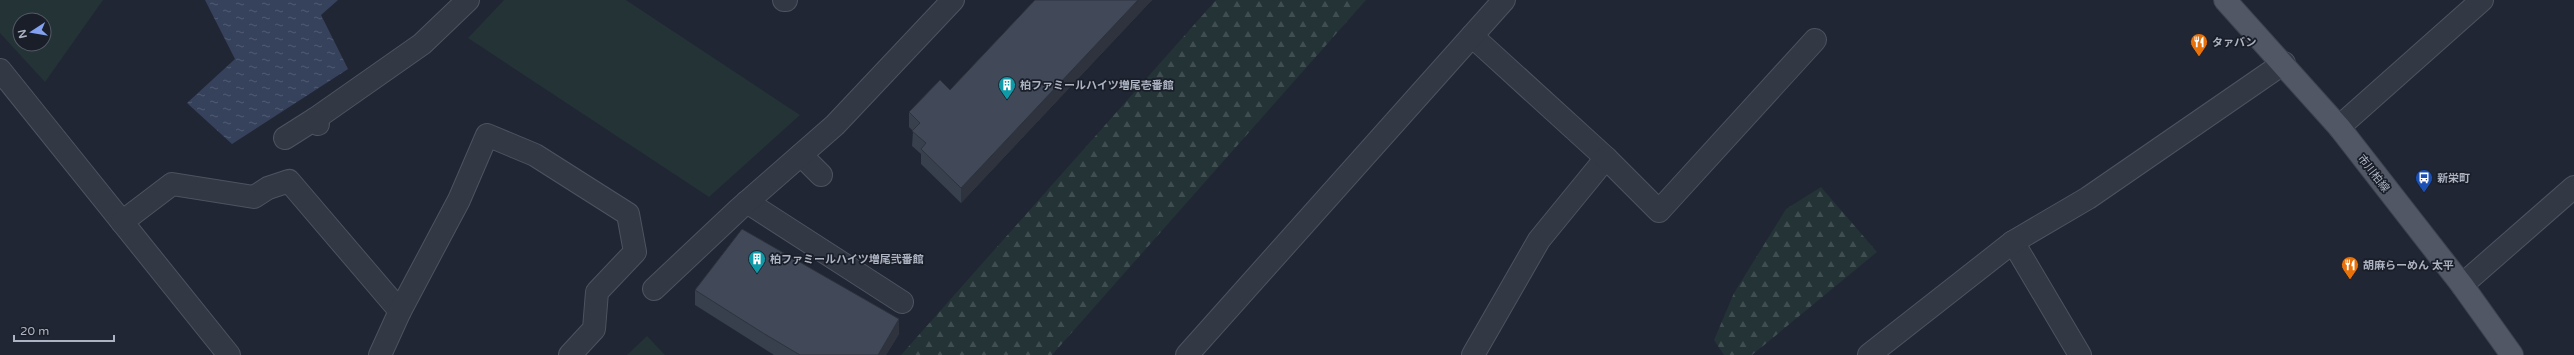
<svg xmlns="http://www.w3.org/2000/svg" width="2574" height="355" viewBox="0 0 2574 355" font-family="'Varela Round','Noto Sans JP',sans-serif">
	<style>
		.green { fill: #233336; fill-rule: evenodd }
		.forest { fill: url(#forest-firs) }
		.water { fill: url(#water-ripples) }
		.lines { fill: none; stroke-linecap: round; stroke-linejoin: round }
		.minor-casing { stroke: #4e5360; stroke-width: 24 }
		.major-casing { stroke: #3d424e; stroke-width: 24 }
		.minor { stroke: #333845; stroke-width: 22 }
		.major { stroke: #515765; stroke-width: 22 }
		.wall { fill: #383f4d }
		.shaded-wall { fill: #2e333e }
		.building { fill: #414959; stroke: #2e333e }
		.labels { text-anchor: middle; stroke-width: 3.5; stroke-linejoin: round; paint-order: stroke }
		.poi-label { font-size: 11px; font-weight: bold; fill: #adb3c2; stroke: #191e29; text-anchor: start }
		.street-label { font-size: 11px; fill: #adb3c2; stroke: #191e29 }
	</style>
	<defs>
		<pattern id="forest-firs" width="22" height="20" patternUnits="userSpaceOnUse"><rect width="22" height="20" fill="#233336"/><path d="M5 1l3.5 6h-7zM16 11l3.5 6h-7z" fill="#404e51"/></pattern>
		<pattern id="water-ripples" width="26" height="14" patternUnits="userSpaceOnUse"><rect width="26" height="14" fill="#36425c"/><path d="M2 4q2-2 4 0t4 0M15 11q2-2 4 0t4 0" fill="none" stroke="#505b72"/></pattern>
	</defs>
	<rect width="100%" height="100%" fill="#202634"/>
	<g class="green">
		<path d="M0,0H103L45,82L0,33ZM20,20H44V44H20Z"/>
		<polygon points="504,0 626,0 800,115 709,197 468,38"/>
		<polygon points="647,336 665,355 627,355"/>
	</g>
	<g class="forest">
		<polygon points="1216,0 1366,0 1052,355 901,355"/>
		<polygon points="1821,187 1877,252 1752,355 1724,355 1714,340 1734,293 1786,209"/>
	</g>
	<polygon class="water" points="205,0 338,0 321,15 348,69 232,144 187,103 235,59"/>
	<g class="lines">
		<defs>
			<g id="minor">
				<polyline points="784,0 786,0"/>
				<polyline points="1472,36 1606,158 1539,240 1473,355"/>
				<polyline points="0,70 229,355"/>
				<polyline points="315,119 422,44 468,0"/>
				<polyline points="2339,127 2482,0"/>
				<polyline points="285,138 315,119 318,124"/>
				<polyline points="801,155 821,175"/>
				<polyline points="1606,158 1659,211 1815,40"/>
				<polyline points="747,202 902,302"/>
				<polyline points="122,222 172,184 254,197 268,188 289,181 400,311"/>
				<polyline points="2013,242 2080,355"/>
				<polyline points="2462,285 2574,187"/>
				<polyline points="654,289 739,209 835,125 953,0"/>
				<polyline points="380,355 400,311 459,200 487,135 535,155 628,214 635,252 597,292 594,329 570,355"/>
				<polyline points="1187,355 1504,0"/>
				<polyline points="1869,355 2013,242 2088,198 2284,63"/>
			</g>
			<polyline id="major" points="2225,0 2339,127 2462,285 2512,355"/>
		</defs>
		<use href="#minor" class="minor-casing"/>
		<use href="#major" class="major-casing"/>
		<use href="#minor" class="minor"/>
		<use href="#major" class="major"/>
	</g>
	<g class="wall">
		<polygon points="1035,0 1152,0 961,203 921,164 921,154 912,146 913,131 909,127 909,112 950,90"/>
		<polygon points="695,290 899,334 886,355 774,355 763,348 695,305"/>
	</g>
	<g class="shaded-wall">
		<polygon points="1138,0 1152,0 961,203 961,188"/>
		<polygon points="899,319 899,334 886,355 878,355"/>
	</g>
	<g class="building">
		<polygon points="1035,0 1138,0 961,188 921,149 926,143 912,131 920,123 909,112 940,80 950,90"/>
		<polygon points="742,229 899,319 878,355 800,355 763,333 695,290"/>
	</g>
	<defs>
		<symbol id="restaurant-pin" viewBox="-11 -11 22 30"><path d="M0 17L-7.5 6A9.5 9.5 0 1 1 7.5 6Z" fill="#e8710a" stroke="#191e29"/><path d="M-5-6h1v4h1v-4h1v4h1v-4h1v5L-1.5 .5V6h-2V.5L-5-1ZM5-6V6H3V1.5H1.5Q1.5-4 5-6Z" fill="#fff"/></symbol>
		<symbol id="building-pin" viewBox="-11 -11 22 30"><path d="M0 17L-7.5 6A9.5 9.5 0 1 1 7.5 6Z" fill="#0f9aa8" stroke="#191e29"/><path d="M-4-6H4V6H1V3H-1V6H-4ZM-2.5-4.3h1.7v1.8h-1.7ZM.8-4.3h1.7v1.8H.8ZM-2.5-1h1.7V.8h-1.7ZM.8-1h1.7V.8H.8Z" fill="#fff"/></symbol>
		<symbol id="bus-pin" viewBox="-11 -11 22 30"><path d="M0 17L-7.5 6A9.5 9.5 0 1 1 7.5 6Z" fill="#1a4fb4" stroke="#191e29"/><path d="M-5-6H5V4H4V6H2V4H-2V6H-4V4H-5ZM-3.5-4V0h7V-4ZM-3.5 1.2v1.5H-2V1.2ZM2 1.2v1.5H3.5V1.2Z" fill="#fff"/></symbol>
	</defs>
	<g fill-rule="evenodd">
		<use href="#restaurant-pin" x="2189" y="32" width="20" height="27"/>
		<use href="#building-pin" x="997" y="75" width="20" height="27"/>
		<use href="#bus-pin" x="2414" y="168" width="20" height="27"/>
		<use href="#building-pin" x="747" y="249" width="20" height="27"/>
		<use href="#restaurant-pin" x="2340" y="255" width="20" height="27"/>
	</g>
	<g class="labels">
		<g class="poi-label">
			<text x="2212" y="46">タァバン</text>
			<text x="1020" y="89">柏ファミールハイツ増尾壱番館</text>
			<text x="2437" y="182">新栄町</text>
			<text x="770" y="263">柏ファミールハイツ増尾弐番館</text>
			<text x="2363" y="269">胡麻らーめん 太平</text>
		</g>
		<g class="street-label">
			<text transform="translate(2374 173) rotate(52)" y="4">市川柏線</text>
		</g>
	</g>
	<g transform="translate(32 32) rotate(258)"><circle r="19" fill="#191e29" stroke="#545a66"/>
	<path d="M0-3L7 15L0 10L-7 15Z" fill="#83a1f0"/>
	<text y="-6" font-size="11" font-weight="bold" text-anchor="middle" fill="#adb3c2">N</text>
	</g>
	<path d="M14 335v6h100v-6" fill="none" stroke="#adb3c2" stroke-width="2"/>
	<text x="20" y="335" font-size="12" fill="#adb3c2" stroke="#191e29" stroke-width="3" paint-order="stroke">20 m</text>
</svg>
